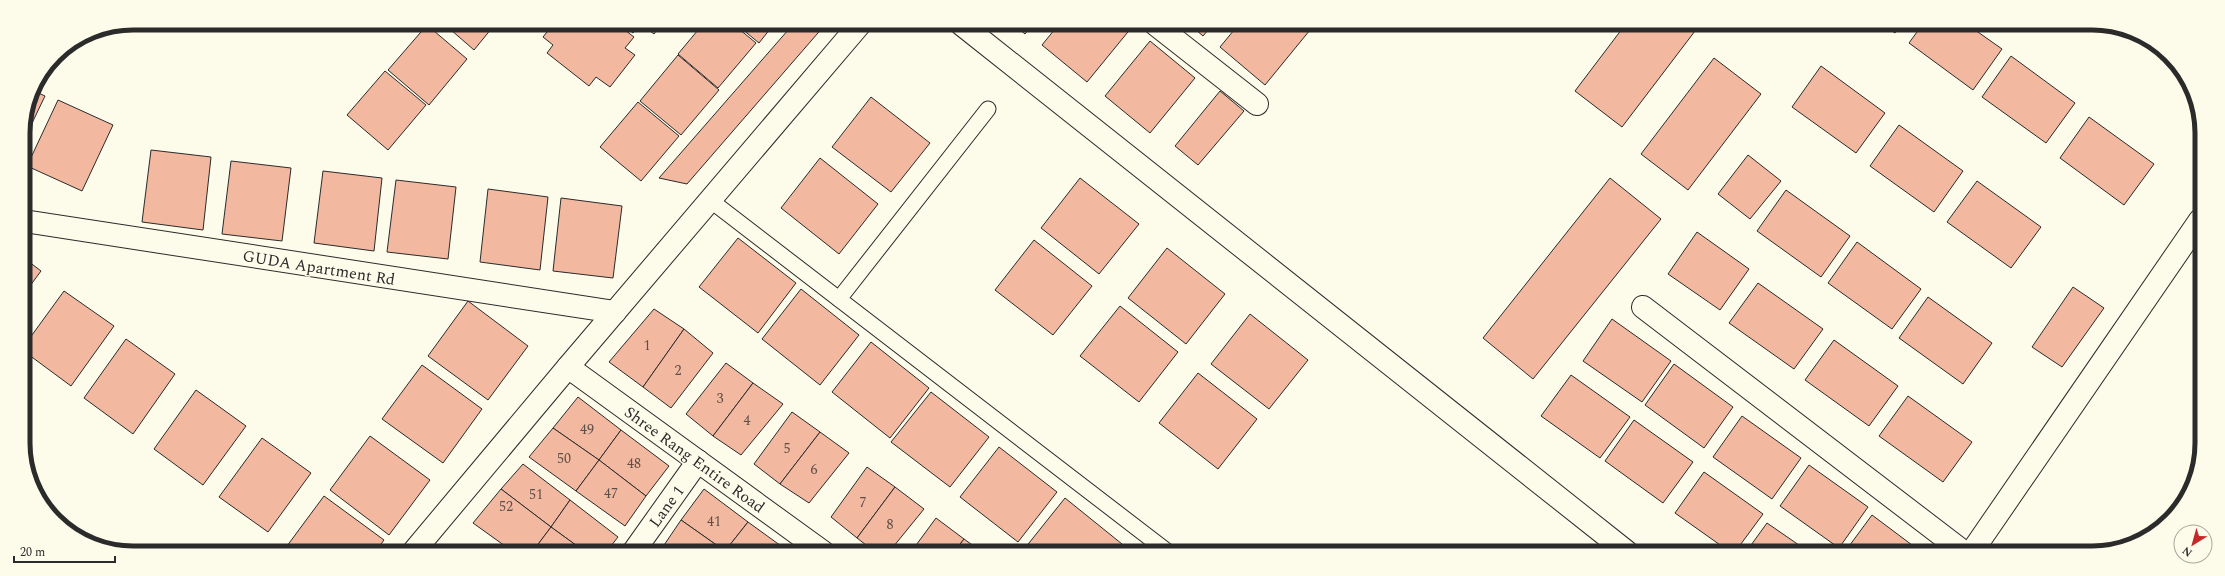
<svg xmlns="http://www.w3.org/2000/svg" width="2225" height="576" viewBox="0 0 2225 576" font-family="Spectral,serif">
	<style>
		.building { fill: #f2b8a0; stroke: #2b2b2b }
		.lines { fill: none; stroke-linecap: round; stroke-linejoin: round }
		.lane-casing { stroke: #2b2b2b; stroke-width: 17 }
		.street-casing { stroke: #2b2b2b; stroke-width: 24 }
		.secondary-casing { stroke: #2b2b2b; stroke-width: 24 }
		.lane { stroke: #fdfbea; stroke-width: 15 }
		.street { stroke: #fdfbea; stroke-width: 22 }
		.secondary { stroke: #fdfbea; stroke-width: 22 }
		.labels { text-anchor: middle; stroke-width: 3; stroke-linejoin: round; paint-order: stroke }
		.number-label { font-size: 14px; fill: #5d4e48 }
		.street-label { font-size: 16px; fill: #2b2b2b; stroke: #fdfbea }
		.rim { fill: none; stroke: #2b2b2b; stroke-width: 5 }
	</style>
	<rect width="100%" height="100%" fill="#fdfbea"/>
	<g class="building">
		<polygon points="443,23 496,23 474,50"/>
		<polygon points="554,23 617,24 634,37 625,48 635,55 610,87 596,77 589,86 547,53 553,45 543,37"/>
		<polygon points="621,24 640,24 633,33"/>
		<polygon points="641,24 662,24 654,34"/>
		<polygon points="703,24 733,24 756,43 718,88 678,54"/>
		<polygon points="736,24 774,24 759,43"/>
		<polygon points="783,24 821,24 824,26 687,184 659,178 789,29"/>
		<polygon points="1013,24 1033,24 1025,34"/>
		<polygon points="1059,24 1128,24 1132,27 1087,82 1042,45"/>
		<polygon points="1189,24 1213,24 1203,36"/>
		<polygon points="1239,24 1303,24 1310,30 1265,85 1220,47"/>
		<polygon points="427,25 467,59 429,105 388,70"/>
		<polygon points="1625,25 1687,25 1695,31 1622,127 1575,91"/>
		<polygon points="1758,25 1769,25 1765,30"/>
		<polygon points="1884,25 1901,25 1895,33"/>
		<polygon points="1922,25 1968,25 2002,49 1973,90 1909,43"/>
		<polygon points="1150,41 1195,78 1150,133 1105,96"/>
		<polygon points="678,55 719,90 681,135 640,101"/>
		<polygon points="2011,56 2075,103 2046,143 1982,97"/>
		<polygon points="1714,58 1761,94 1688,190 1641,154"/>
		<polygon points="1821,66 1885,113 1856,153 1792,107"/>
		<polygon points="385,71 426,105 388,150 347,115"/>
		<polygon points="32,90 45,96 23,142 23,126"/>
		<polygon points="1220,91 1244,111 1198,165 1175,146"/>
		<polygon points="871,97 930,143 891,192 832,147"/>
		<polygon points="58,100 113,125 82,191 27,166"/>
		<polygon points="638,102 679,136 641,181 600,147"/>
		<polygon points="2089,117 2154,164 2124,205 2060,158"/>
		<polygon points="1899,125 1963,171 1934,212 1870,166"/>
		<polygon points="151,150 211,157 203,230 142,222"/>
		<polygon points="1748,155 1781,181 1750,219 1718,194"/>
		<polygon points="820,158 878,204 839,254 781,208"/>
		<polygon points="231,161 291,168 282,241 222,234"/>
		<polygon points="323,171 382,178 374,251 314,243"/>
		<polygon points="1080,178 1139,224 1099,274 1041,228"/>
		<polygon points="1610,178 1661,219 1533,379 1483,338"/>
		<polygon points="396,180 456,187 448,259 387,252"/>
		<polygon points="1977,181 2041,227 2011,268 1947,222"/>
		<polygon points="488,189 548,197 540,270 480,262"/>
		<polygon points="1786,190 1850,236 1821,277 1757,231"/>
		<polygon points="561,198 622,206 613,278 553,271"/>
		<polygon points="1697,232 1749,269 1720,310 1668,274"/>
		<polygon points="738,238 796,283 758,333 699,287"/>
		<polygon points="1034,240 1092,286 1053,335 995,290"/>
		<polygon points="1857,242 1921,289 1892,329 1828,283"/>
		<polygon points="1167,248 1225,294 1186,344 1128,298"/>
		<polygon points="24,258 41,271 24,294"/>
		<polygon points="1758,283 1823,329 1794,369 1729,323"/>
		<polygon points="2073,287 2104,308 2062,367 2032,347"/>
		<polygon points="801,289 859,335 820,385 762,339"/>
		<polygon points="64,291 114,326 71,386 25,352 24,346"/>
		<polygon points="1928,297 1992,343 1963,384 1899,338"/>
		<polygon points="468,301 528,346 488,400 428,356"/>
		<polygon points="1120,306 1178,352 1139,402 1080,356"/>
		<polygon points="654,309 684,329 643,387 609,362"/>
		<polygon points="1250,314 1308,360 1269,409 1211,364"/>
		<polygon points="1612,319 1671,361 1642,402 1583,361"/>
		<polygon points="684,329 713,353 671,408 643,387"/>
		<polygon points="126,339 175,374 133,434 84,398"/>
		<polygon points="1834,340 1898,386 1869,426 1805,380"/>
		<polygon points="871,342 929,388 890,438 832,392"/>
		<polygon points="726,363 753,383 713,436 686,414"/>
		<polygon points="1674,364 1733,407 1704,448 1645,405"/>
		<polygon points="422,365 482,409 443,463 382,419"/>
		<polygon points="1198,373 1257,419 1218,469 1159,423"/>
		<polygon points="1571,375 1630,417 1600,458 1541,416"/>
		<polygon points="753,383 783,404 741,455 713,436"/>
		<polygon points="196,390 246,426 203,485 154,449"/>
		<polygon points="931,392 989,437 950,487 891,442"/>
		<polygon points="1908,396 1972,442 1943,482 1879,436"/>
		<polygon points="578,397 621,430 599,460 553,428"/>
		<polygon points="792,412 820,432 780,484 754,464"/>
		<polygon points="1742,416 1801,458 1772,499 1713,457"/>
		<polygon points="1634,420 1693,462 1663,503 1605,461"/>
		<polygon points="553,428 599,460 576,491 529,457"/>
		<polygon points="621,430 669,466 646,496 599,460"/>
		<polygon points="820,432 849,453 809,503 780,484"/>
		<polygon points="370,436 430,480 389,535 330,490"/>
		<polygon points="262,438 311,473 268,532 219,497"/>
		<polygon points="999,447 1057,492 1018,542 960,497"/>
		<polygon points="599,460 646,496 625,526 576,491"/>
		<polygon points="523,464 570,500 551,527 501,489"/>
		<polygon points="1809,465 1868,507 1839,548 1780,506"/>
		<polygon points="867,467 895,487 857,538 831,517"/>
		<polygon points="1704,472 1763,514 1735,552 1730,552 1675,513"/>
		<polygon points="895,487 924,509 889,552 875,552 857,538"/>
		<polygon points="501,489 551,527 533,551 512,551 473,523"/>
		<polygon points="704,489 748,522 725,551 681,520"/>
		<polygon points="324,496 384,540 376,551 284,550"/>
		<polygon points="1065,498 1122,544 1116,552 1030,552 1025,548"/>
		<polygon points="570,500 618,537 607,551 584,551 551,527"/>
		<polygon points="1872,515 1920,551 1919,553 1844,553"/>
		<polygon points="936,518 964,539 954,552 911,552"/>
		<polygon points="681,520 725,551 660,551"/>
		<polygon points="748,522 788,551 725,551"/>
		<polygon points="1767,523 1809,552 1746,552"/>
		<polygon points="551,527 584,551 533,551"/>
		<polygon points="964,539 982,552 954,552"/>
	</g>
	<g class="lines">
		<defs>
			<g id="lane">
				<polyline points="710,200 1168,552"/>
				<polyline points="839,299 988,109"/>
			</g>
			<g id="street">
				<polyline points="961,24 1627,552"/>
				<polyline points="1155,24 1257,104"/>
				<polyline points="24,221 615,312"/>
				<polyline points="1643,307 1965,553"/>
				<polyline points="568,367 823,552"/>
				<polyline points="414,551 568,367 860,24"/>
				<polyline points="634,551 698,461"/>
			</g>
			<polyline id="secondary" points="1971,553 2200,220"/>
		</defs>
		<use href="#lane" class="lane-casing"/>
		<use href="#street" class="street-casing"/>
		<use href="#secondary" class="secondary-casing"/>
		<use href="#lane" class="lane"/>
		<use href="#street" class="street"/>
		<use href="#secondary" class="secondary"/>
	</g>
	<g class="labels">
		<g class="number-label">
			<text x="647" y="350">1</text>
			<text x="678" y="375">2</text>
			<text x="720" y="403">3</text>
			<text x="747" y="425">4</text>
			<text x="587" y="434">49</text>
			<text x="787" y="453">5</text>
			<text x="564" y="463">50</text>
			<text x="634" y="468">48</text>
			<text x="814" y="474">6</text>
			<text x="611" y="498">47</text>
			<text x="536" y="499">51</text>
			<text x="863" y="507">7</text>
			<text x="506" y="511">52</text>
			<text x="714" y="526">41</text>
			<text x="890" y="529">8</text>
		</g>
		<g class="street-label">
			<text transform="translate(319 267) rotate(9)" y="6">GUDA Apartment Rd</text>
			<text transform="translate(695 459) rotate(36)" y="6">Shree Rang Entire Road</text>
			<text transform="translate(666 506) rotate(-54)" y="6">Lane 1</text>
		</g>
	</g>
	<path d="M0 0H2225V576H0ZM133 30H2092A103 103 0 0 1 2195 133V443A103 103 0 0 1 2092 546H133A103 103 0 0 1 30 443V133A103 103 0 0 1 133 30Z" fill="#fdfbea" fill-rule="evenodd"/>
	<path class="rim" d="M133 30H2092A103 103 0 0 1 2195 133V443A103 103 0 0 1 2092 546H133A103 103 0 0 1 30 443V133A103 103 0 0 1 133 30Z"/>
	<g transform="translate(2193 544) rotate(217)"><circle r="19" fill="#fdfbea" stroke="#a9a89e"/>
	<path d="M0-3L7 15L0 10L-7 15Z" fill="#c62828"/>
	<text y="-6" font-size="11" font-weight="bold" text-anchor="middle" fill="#2b2b2b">N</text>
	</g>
	<path d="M14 556v6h101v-6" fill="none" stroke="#2b2b2b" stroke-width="2"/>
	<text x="20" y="556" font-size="12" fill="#2b2b2b" stroke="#fdfbea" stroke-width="3" paint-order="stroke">20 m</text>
</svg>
